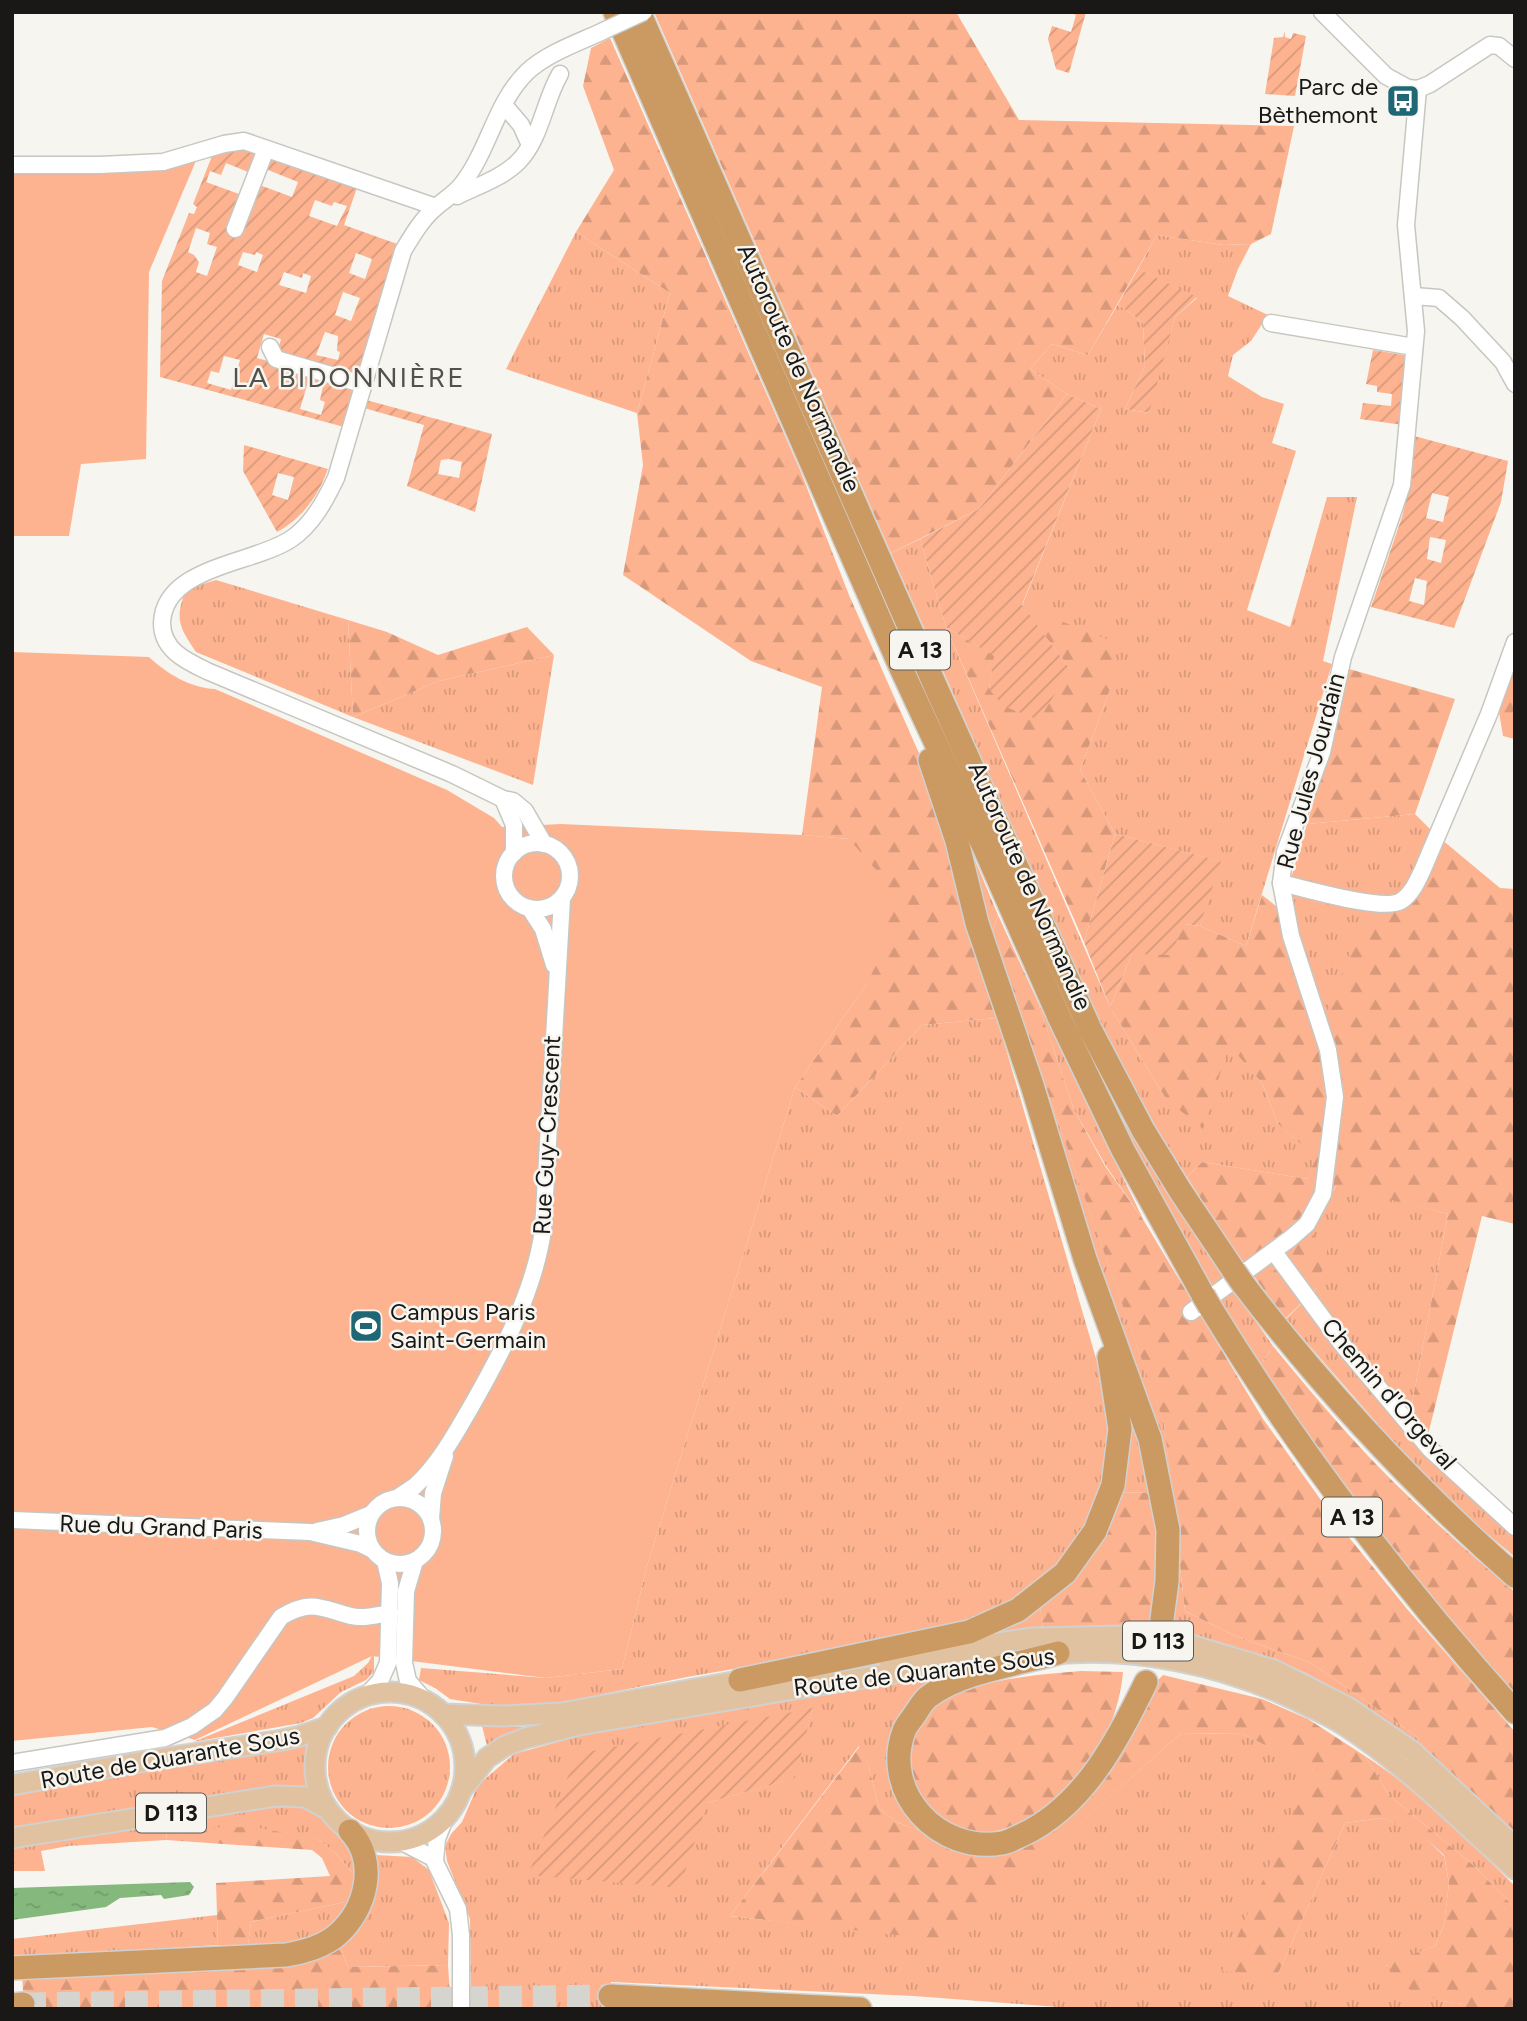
<svg xmlns="http://www.w3.org/2000/svg" width="1527" height="2021" viewBox="0 0 1527 2021" font-family="Figtree,sans-serif">
	<style>
		.grass { fill: url(#grass-tufts); fill-rule: evenodd }
		.forest { fill: url(#forest-firs) }
		.park { fill: #fdb390 }
		.garden { fill: url(#garden-furrows); fill-rule: evenodd }
		.water { fill: url(#water-ripples) }
		.lines { fill: none; stroke-linecap: round; stroke-linejoin: round }
		.highway-tunnel { stroke: #d6d4ce; stroke-width: 23; stroke-dasharray: 23 11; stroke-linecap: butt }
		.minor-casing { stroke: #c7c6c0; stroke-width: 19 }
		.major-casing { stroke: #d1d1d0; stroke-width: 23 }
		.highway-casing { stroke: #d1d1d0; stroke-width: 26 }
		.minor { stroke: #fff; stroke-width: 16 }
		.major { stroke: #e0c2a1; stroke-width: 19 }
		.highway { stroke: #cb9a62; stroke-width: 23 }
		.minor-bridge-casing { stroke: #c7c6c0; stroke-width: 19; stroke-linecap: butt }
		.highway-bridge-casing { stroke: #d1d1d0; stroke-width: 26; stroke-linecap: butt }
		.minor-bridge { stroke: #fff; stroke-width: 16 }
		.highway-bridge { stroke: #cb9a62; stroke-width: 23 }
		.labels { text-anchor: middle; stroke-width: 5; stroke-linejoin: round; paint-order: stroke }
		.shield { fill: #f7f5ef; stroke: #5c5a57; stroke-width: 2 }
		.shield-label { font-size: 23px; font-weight: bold; fill: #191816 }
		.poi-label { font-size: 24px; fill: #191816; stroke: #f7f5ef; text-anchor: end }
		.street-label { font-size: 24px; fill: #191816; stroke: #f7f5ef }
		.quarter-label { font-size: 28px; letter-spacing: 2px; fill: #52514c; stroke: #f7f5ef }
	</style>
	<defs>
		<pattern id="grass-tufts" width="24" height="20" patternUnits="userSpaceOnUse" patternTransform="scale(1.75)"><rect width="24" height="20" fill="#fdb390"/><path d="M3 7l-1-3M5 7V3M7 7l1-3M15 17l-1-3M17 17v-4M19 17l1-3" fill="none" stroke="#d8997b"/></pattern>
		<pattern id="forest-firs" width="22" height="20" patternUnits="userSpaceOnUse" patternTransform="scale(1.75)"><rect width="22" height="20" fill="#fdb390"/><path d="M5 1l3.5 6h-7zM16 11l3.5 6h-7z" fill="#d8997b"/></pattern>
		<pattern id="garden-furrows" width="10" height="10" patternUnits="userSpaceOnUse" patternTransform="scale(1.75)"><rect width="10" height="10" fill="#fdb390"/><path d="M-1 1l2-2M0 10L10 0M9 11l2-2" fill="none" stroke="#d8997b"/></pattern>
		<pattern id="water-ripples" width="26" height="14" patternUnits="userSpaceOnUse" patternTransform="scale(1.75)"><rect width="26" height="14" fill="#85b87d"/><path d="M2 4q2-2 4 0t4 0M15 11q2-2 4 0t4 0" fill="none" stroke="#729d6b"/></pattern>
	</defs>
	<rect width="100%" height="100%" fill="#f7f5ef"/>
	<g class="grass">
		<polygon points="576,232 670,293 637,413 506,369"/>
		<polygon points="1157,235 1223,245 1251,244 1238,269 1228,296 1268,315 1251,341 1233,355 1228,376 1262,397 1284,404 1272,443 1296,451 1247,610 1290,627 1327,497 1357,497 1323,661 1332,664 1246,946 1200,926 1220,861 1115,834 1080,770 1111,687 1022,606 1101,409 1067,394 1030,369 1052,344 1088,355 1118,304 1143,323 1145,366 1125,409 1148,413 1175,317 1197,298 1138,269"/>
		<polygon points="920,539 946,627 1110,1007 1166,1099 1229,1044 1262,1083 1278,1124 1316,1156 1308,1179 1202,1162 1187,1177 1156,1127 1093,1010 891,553"/>
		<path d="M216,580L348,620L353,717L439,681L554,655L533,785L353,717L196,652C178,625 175,619 186,589Z"/>
		<polygon points="1415,814 1440,839 1407,908 1317,1039 1276,906 1289,885 1307,824"/>
		<path d="M964,834L998,915L992,934L1164,1422L1185,1611L1233,1635L1311,1663L1415,1735L1429,1754C1395,1731 1361,1705 1326,1684C1275,1653 1205,1640 1147,1629L1149,1617L1167,1619L1171,1538L1046,1108L985,926Z"/>
		<polygon points="1037,1000 1144,1221 1106,1166 1074,1110"/>
		<polygon points="997,1018 1102,1379 1110,1429 1105,1486 1075,1542 1051,1570 1012,1604 953,1631 687,1677 559,1703 506,1708 450,1699 435,1688 419,1680 421,1668 546,1678 622,1669 647,1566 795,1087 837,1116 922,1025"/>
		<polygon points="1102,1087 1181,1214 1273,1346 1258,1369 1192,1261"/>
		<polygon points="1337,1185 1448,1214 1409,1419 1515,1524 1515,1557 1438,1493 1286,1319 1318,1287 1307,1230"/>
		<polygon points="1129,1401 1151,1493 1118,1492"/>
		<polygon points="1040,1606 1043,1630 977,1638"/>
		<polygon points="374,1652 374,1672 366,1680 341,1692 313,1718 301,1723 193,1742 354,1676 368,1663"/>
		<path d="M936,1677L917,1698L924,1832L896,1822L879,1808L869,1767L859,1746L730,1916L950,1940L1181,1733L1243,1734L1313,1768L1277,1976L1345,1823L1381,1818L1417,1830L1444,1856L1449,1883L1444,1925L1435,1946L1386,1965L1442,2001L1464,2004L1468,2009H1083L914,1996L611,1982L610,2009H471L470,1919L447,1861L445,1846L451,1834L462,1822L478,1785L514,1754L594,1732ZM813,1708L794,1778L707,1803Z"/>
		<circle cx="389" cy="1767" r="61"/>
		<polygon points="482,1726 530,1727 487,1746"/>
		<polygon points="307,1744 305,1764 308,1789 286,1787 12,1830 12,1789"/>
		<path d="M1365,1756C1421,1792 1467,1839 1515,1886V1908L1473,1865L1389,1795Z"/>
		<polygon points="294,1802 315,1811 344,1843 355,1861 357,1878 336,1854 319,1840 167,1829 166,1840 68,1846 41,1851 45,1871 12,1871 12,1846"/>
		<polygon points="376,1855 412,1857 429,1870 449,1923 448,1965 348,1967 338,1942 373,1894"/>
		<path d="M350,1901C345,1909 341,1918 335,1925C313,1948 277,1944 248,1945L251,1922Z"/>
		<polygon points="217,1915 218,1945 12,1958 12,1939"/>
	</g>
	<g class="forest">
		<polygon points="654,12 956,12 1019,120 1294,126 1271,234 1251,244 1223,245 1157,235 1088,355 1052,344 1030,369 1067,394 979,509 891,553"/>
		<polygon points="610,38 800,470 849,595 922,760 944,821 997,1018 922,1025 837,1116 795,1087 866,985 849,839 802,835 822,687 751,661 623,575 643,465 637,413 670,293 576,232 614,170 583,86 591,48"/>
		<polygon points="1022,606 1117,643 1111,687 1080,770 1115,834 1084,942 946,627 995,656 989,688 1070,669"/>
		<polygon points="348,620 387,632 438,655 527,627 554,655 439,681 353,717"/>
		<polygon points="1515,662 1515,739 1503,736 1498,706"/>
		<polygon points="1349,669 1455,699 1415,814 1307,824"/>
		<polygon points="1441,839 1500,888 1515,889 1515,1224 1482,1216 1427,1439 1409,1419 1448,1214 1336,1186 1307,1230 1328,1247 1318,1287 1285,1319 1224,1235 1187,1177 1202,1162 1308,1179 1315,1156 1278,1124 1262,1083 1229,1045 1203,1129 1166,1099 1110,1007 1132,954 1185,924 1200,926 1246,946 1262,895 1276,906 1317,1038 1370,901 1407,908"/>
		<polygon points="998,915 1037,1000 1074,1110 1105,1166 1144,1221 1263,1419 1338,1524 1408,1610 1515,1732 1515,1835 1429,1754 1415,1735 1311,1663 1233,1635 1185,1611 1164,1423 992,934"/>
		<path d="M1273,1346C1297,1375 1321,1404 1346,1432C1398,1490 1456,1542 1515,1592V1700L1404,1573L1258,1369Z"/>
		<polygon points="1118,1492 1151,1493 1160,1535 1157,1581 1147,1629 1105,1627 1043,1630 1040,1606"/>
		<path d="M1080,1671L1123,1672C1118,1729 1085,1785 1036,1817C1028,1823 1016,1825 1007,1828C992,1833 969,1838 955,1830C947,1826 920,1802 915,1795C911,1789 911,1776 910,1769C897,1681 1020,1677 1080,1671Z"/>
		<polygon points="1163,1675 1262,1699 1308,1719 1365,1756 1389,1795 1473,1865 1515,1908 1515,2009 1468,2009 1463,2004 1442,2001 1403,1987 1386,1964 1435,1946 1444,1925 1449,1883 1444,1855 1417,1831 1381,1818 1345,1823 1277,1976 1222,1971 1313,1769 1243,1734 1181,1733 950,1941 730,1916 860,1746 869,1767 879,1808 896,1822 924,1832 948,1844 1049,1829 1151,1687"/>
		<polygon points="255,1827 319,1840 336,1854 357,1878 350,1901 251,1922 248,1945 218,1945 216,1883 330,1876 322,1858 312,1850 166,1840 167,1828"/>
		<polygon points="338,1942 348,1967 448,1965 451,2009 24,2009 22,1973"/>
	</g>
	<g class="park">
		<polygon points="198,156 149,272 146,459 81,464 69,536 12,536 12,170"/>
		<path d="M12,652L149,657C166,673 190,688 215,689L447,790L494,818L502,827L561,824L802,835L849,839L884,879L885,948L866,985L795,1087L647,1566L622,1669L546,1678L372,1656L195,1740L152,1727L12,1741Z"/>
	</g>
	<g class="garden">
		<polygon points="1068,12 1086,12 1069,73 1056,69 1048,39 1052,26 1071,32 1076,15"/>
		<polygon points="1285,31 1285,37 1291,39 1293,33 1306,36 1295,96 1265,94 1274,38 1283,37"/>
		<path d="M246,145L261,151L233,235L243,230L241,226L257,184L292,197L298,182L263,168L268,154L358,185L344,225L400,245L358,378L285,358L279,346L281,339L264,334L257,358L344,382L347,389L354,391L344,427L160,377L162,281L189,213L194,214L197,207L193,204L214,151ZM226,163L248,172L239,194L206,182L210,171L221,175ZM315,200L332,206L334,202L347,206L337,226L309,216ZM196,228L210,233L207,244L217,247L207,276L196,272L199,262L194,255L188,252ZM243,252L255,255L256,252L263,255L257,272L238,265ZM356,253L372,259L365,279L349,273ZM284,272L302,278L303,273L311,276L306,293L279,285ZM343,292L360,298L351,321L335,315ZM325,332L338,336L337,351L340,352L338,360L316,355ZM224,356L240,360L231,390L207,383L211,371L219,373ZM308,382L323,386L320,400L325,402L321,415L300,409Z"/>
		<polygon points="1138,269 1197,297 1175,317 1149,413 1125,409 1145,366 1143,323 1118,304"/>
		<polygon points="1373,350 1404,355 1408,363 1403,425 1360,419 1363,403 1391,406 1392,394 1377,392 1377,386 1366,384"/>
		<polygon points="1067,394 1101,409 1022,605 1070,669 1039,720 1003,706 989,689 994,656 946,627 920,539 979,509"/>
		<path d="M366,400L492,434L475,512L407,486L424,425L364,408ZM449,459L462,462L459,478L438,474L441,460Z"/>
		<path d="M1414,436L1508,461L1501,502L1454,628L1371,607L1402,517L1411,479ZM1432,493L1449,497L1443,522L1426,518ZM1430,537L1446,540L1441,563L1427,559ZM1415,578L1427,581L1424,605L1409,601Z"/>
		<path d="M244,445L328,469C318,496 303,518 277,532L243,471ZM278,473L294,477L288,500L272,495Z"/>
		<polygon points="1115,834 1221,861 1200,926 1185,924 1170,955 1132,954 1110,1007 1084,942"/>
		<polygon points="813,1708 795,1778 707,1803 680,1888 528,1875 577,1754"/>
	</g>
	<polygon class="water" points="190,1882 194,1887 189,1895 164,1899 161,1895 120,1898 106,1907 12,1920 12,1888"/>
	<g class="lines">
		<polyline class="highway-tunnel" points="23,2004 610,1996"/>
		<defs>
			<g id="minor">
				<polyline points="1322,12 1386,76 1408,88 1418,89 1430,84 1490,45 1499,46 1515,59"/>
				<polyline points="504,105 521,125 530,145"/>
				<polyline points="12,165 100,165 163,162 224,144 244,141 436,207"/>
				<path d="M457,196C477,186 502,178 518,162C541,139 544,101 560,74"/>
				<polyline points="235,229 266,149"/>
				<polyline points="1414,296 1439,298 1462,318 1503,362 1515,384"/>
				<polyline points="1271,323 1414,347"/>
				<polyline points="270,347 276,359 362,384"/>
				<polyline points="503,799 514,825 514,853"/>
				<circle cx="537" cy="876" r="33"/>
				<path d="M544,844L525,811L513,801L503,799L452,774L207,671C186,661 162,650 162,623C164,566 254,564 291,539C312,525 325,501 336,478L403,251C412,236 422,219 435,208C445,199 455,194 463,183C489,149 496,102 527,72C547,53 578,43 603,31"/>
				<path d="M1281,883C1304,888 1383,912 1401,901C1412,894 1418,880 1423,869L1489,714L1515,642"/>
				<polyline points="530,909 543,929 554,965"/>
				<polyline points="1274,1252 1341,1343 1430,1449 1515,1527"/>
				<polyline points="1191,1312 1291,1238 1307,1224 1323,1194 1335,1097 1328,1050 1291,936 1281,883 1285,852 1322,752 1343,657 1402,485 1416,331 1406,225 1418,89"/>
				<circle cx="400" cy="1531" r="33"/>
				<path d="M397,1498C403,1494 409,1490 415,1486C437,1466 453,1438 468,1412C499,1358 534,1294 543,1230L562,899"/>
				<polyline points="431,1519 433,1493 445,1456"/>
				<polyline points="12,1520 310,1532 361,1544 371,1549"/>
				<polyline points="317,1531 344,1525 371,1514"/>
				<polyline points="415,1561 406,1591 404,1663 408,1681 425,1701"/>
				<polyline points="365,1697 380,1681 388,1663 390,1583 385,1561"/>
				<path d="M12,1763L165,1738L192,1726L215,1710L225,1698L281,1617C311,1599 321,1608 351,1616C363,1619 378,1615 390,1613"/>
				<polyline points="400,1841 433,1858 458,1909 461,1935 461,2009"/>
				<polyline points="435,1861 437,1839 445,1818"/>
			</g>
			<g id="major">
				<path d="M1043,1655C1133,1645 1225,1664 1306,1705C1318,1711 1332,1717 1344,1725C1406,1765 1459,1820 1515,1869"/>
				<polyline points="888,1659 1033,1638 1124,1636 1191,1645 1274,1670 1349,1708 1412,1751 1515,1847"/>
				<circle cx="390" cy="1767" r="75"/>
				<polyline points="443,1714 503,1716 561,1713 755,1678"/>
				<polyline points="12,1785 146,1761 282,1740 300,1736 327,1727"/>
				<polyline points="461,1791 487,1758 505,1746 526,1738 579,1725 782,1691 951,1664 1003,1659"/>
				<polyline points="12,1838 276,1796 305,1797 327,1809"/>
			</g>
			<g id="highway">
				<polyline points="615,12 900,666 984,847 1060,1019 1123,1150 1203,1295"/>
				<polyline points="639,12 934,683 1090,1029 1143,1130 1181,1192 1234,1271"/>
				<polyline points="930,760 957,841 977,923 1032,1085 1085,1259 1150,1439 1168,1530 1167,1581 1162,1619"/>
				<path d="M1243,1284C1325,1391 1414,1487 1515,1576"/>
				<path d="M1210,1307C1300,1454 1400,1584 1515,1712"/>
				<path d="M1058,1653C1019,1664 960,1672 928,1697C923,1701 919,1708 915,1714C912,1719 906,1725 904,1731C881,1793 939,1854 1002,1843C1009,1842 1016,1837 1022,1835C1084,1806 1118,1740 1146,1682"/>
				<polyline points="740,1680 969,1632 1018,1610 1065,1573 1095,1531 1113,1485 1120,1429 1109,1357"/>
				<path d="M12,1968L286,1955C304,1952 323,1947 337,1935C367,1909 378,1861 350,1831"/>
				<polyline points="610,1996 860,2009"/>
				<polyline points="12,2005 23,2004"/>
			</g>
		</defs>
		<use href="#minor" class="minor-casing"/>
		<use href="#major" class="major-casing"/>
		<use href="#highway" class="highway-casing"/>
		<use href="#minor" class="minor"/>
		<use href="#major" class="major"/>
		<use href="#highway" class="highway"/>
		<defs>
			<polyline id="minor-bridge" points="603,31 644,12"/>
			<g id="highway-bridge">
				<polyline points="1234,1271 1243,1284"/>
				<polyline points="1203,1295 1210,1307"/>
			</g>
		</defs>
		<use href="#minor-bridge" class="minor-bridge-casing"/>
		<use href="#highway-bridge" class="highway-bridge-casing"/>
		<use href="#minor-bridge" class="minor-bridge"/>
		<use href="#highway-bridge" class="highway-bridge"/>
	</g>
	<defs>
		<symbol id="bus-square" viewBox="-11 -11 22 22"><rect x="-9" y="-9" width="18" height="18" rx="4" fill="#1f6775" stroke="#f7f5ef"/><path d="M-5-6H5V4H4V6H2V4H-2V6H-4V4H-5ZM-3.5-4V0h7V-4ZM-3.5 1.2v1.5H-2V1.2ZM2 1.2v1.5H3.5V1.2Z" fill="#fff"/></symbol>
		<symbol id="stadium-square" viewBox="-11 -11 22 22"><rect x="-9" y="-9" width="18" height="18" rx="4" fill="#1f6775" stroke="#f7f5ef"/><path d="M0-5a6.5 5 0 1 0 0 10a6.5 5 0 1 0 0-10ZM-3.5-1.8h7v3.6h-7Z" fill="#fff"/></symbol>
	</defs>
	<g fill-rule="evenodd">
		<use href="#bus-square" x="1384" y="82" width="38" height="38"/>
		<use href="#stadium-square" x="347" y="1307" width="38" height="38"/>
	</g>
	<g class="labels">
		<g class="shield">
			<rect x="890" y="630.5" width="60" height="39" rx="5"/>
			<rect x="1322" y="1497.5" width="60" height="39" rx="5"/>
			<rect x="1123" y="1621.5" width="70" height="39" rx="5"/>
			<rect x="136" y="1793.5" width="70" height="39" rx="5"/>
		</g>
		<g class="shield-label">
			<text x="920" y="658">A 13</text>
			<text x="1352" y="1525">A 13</text>
			<text x="1158" y="1649">D 113</text>
			<text x="171" y="1821">D 113</text>
		</g>
		<g class="poi-label">
			<text x="1378" y="95">Parc de<tspan x="1378" dy="28">Bèthemont</tspan></text>
			<text x="390" y="1320" text-anchor="start">Campus Paris<tspan x="390" dy="28">Saint-Germain</tspan></text>
		</g>
		<g class="street-label">
			<text transform="translate(799 368) rotate(66)" y="8">Autoroute de Normandie</text>
			<text transform="translate(1311 771) rotate(-75)" y="8">Rue Jules Jourdain</text>
			<text transform="translate(1030 886) rotate(66)" y="8">Autoroute de Normandie</text>
			<text transform="translate(547 1135) rotate(-87)" y="8">Rue Guy-Crescent</text>
			<text transform="translate(1389 1394) rotate(49)" y="8">Chemin d'Orgeval</text>
			<text transform="translate(161 1527) rotate(2)" y="8">Rue du Grand Paris</text>
			<text transform="translate(924 1672) rotate(-7)" y="8">Route de Quarante Sous</text>
			<text transform="translate(170 1758) rotate(-10)" y="8">Route de Quarante Sous</text>
		</g>
		<g class="quarter-label">
			<text x="349" y="387">LA BIDONNIÈRE</text>
		</g>
	</g>
	<rect width="1527" height="2021" fill="none" stroke="#191816" stroke-width="28"/>
</svg>
